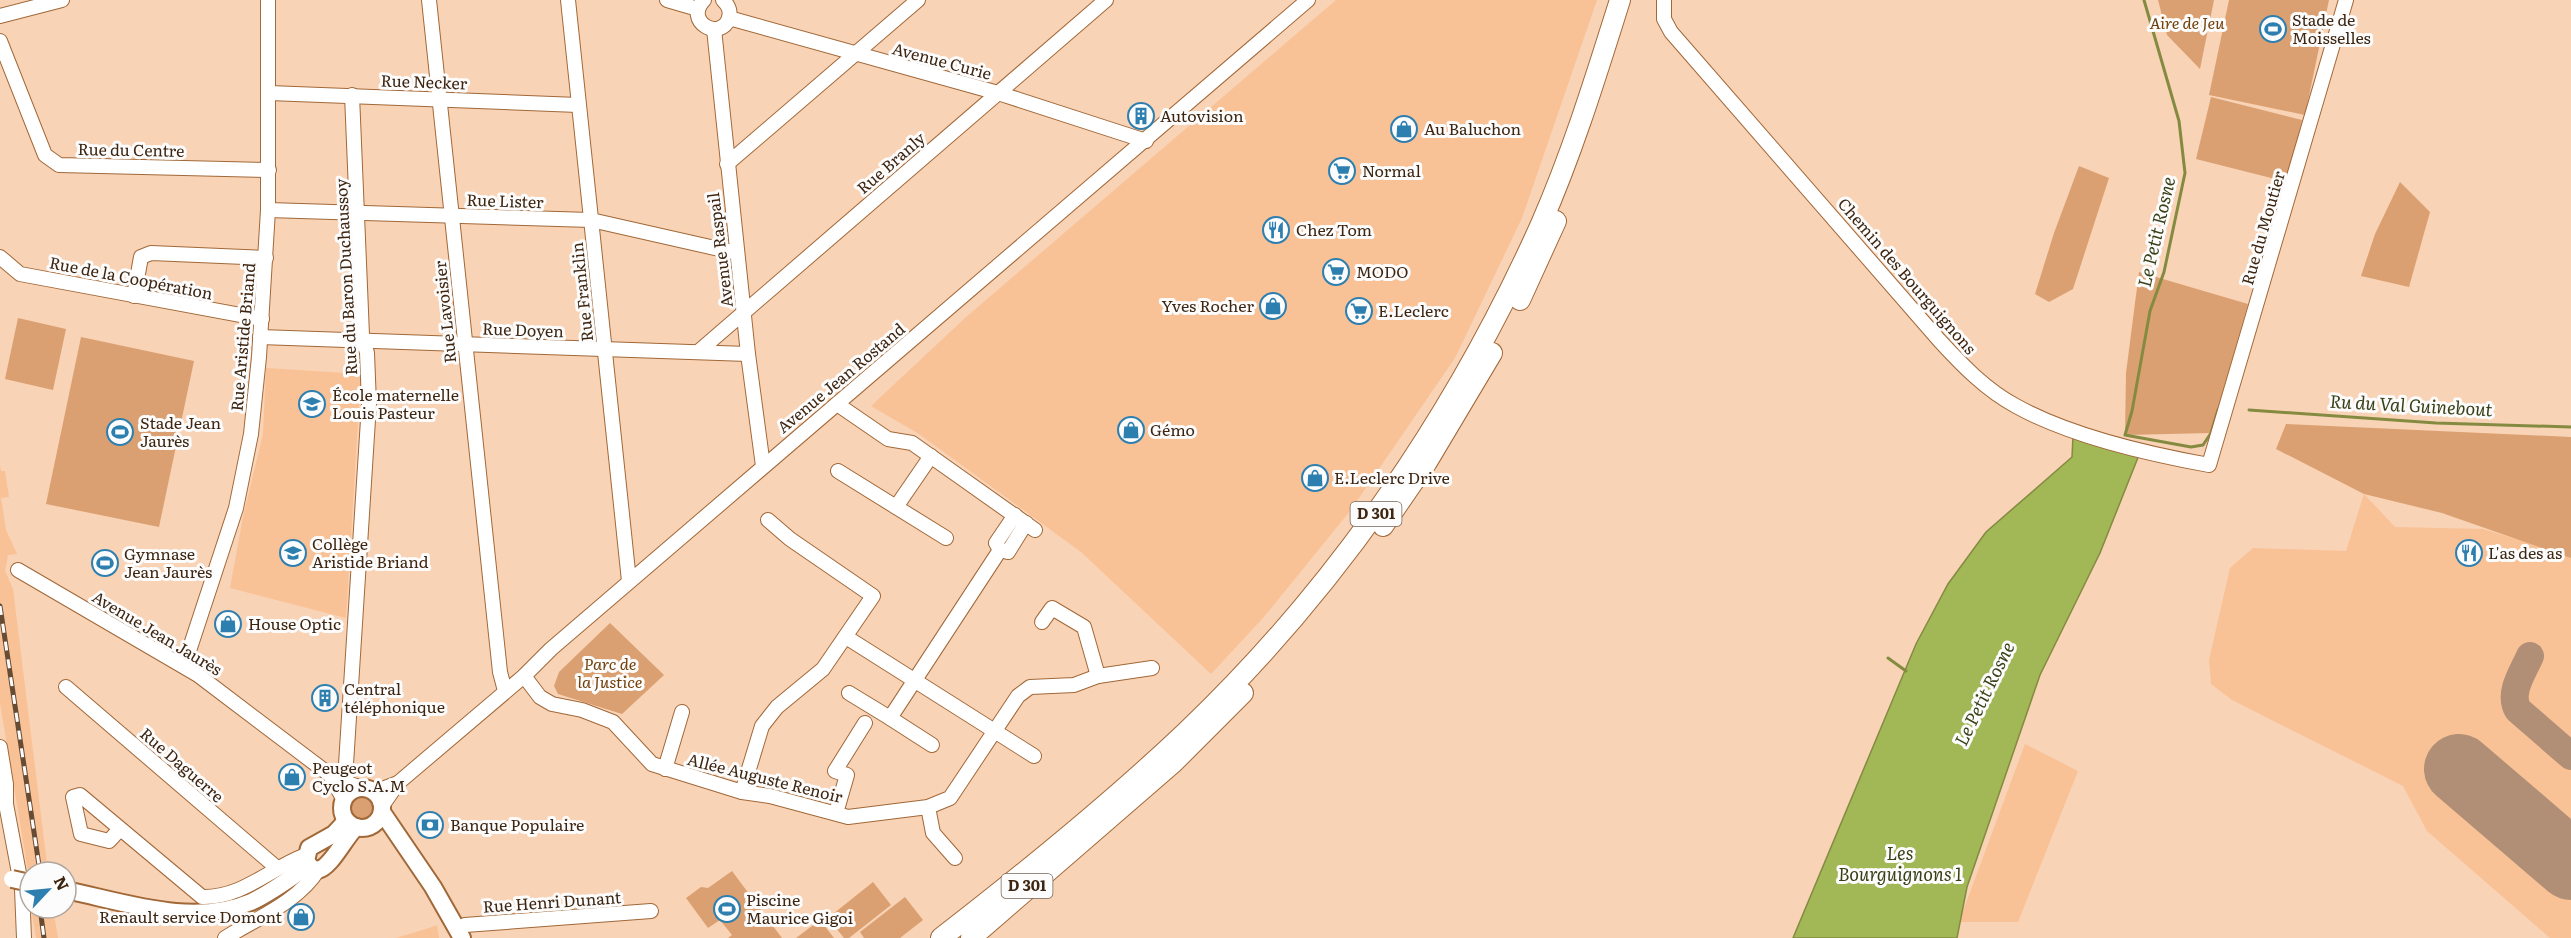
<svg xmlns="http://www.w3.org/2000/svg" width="2571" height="938" viewBox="0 0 2571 938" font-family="Literata,serif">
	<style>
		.built { fill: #f9c196 }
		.green { fill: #dba071 }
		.water { fill: #a2b755; stroke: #848b41; stroke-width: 1.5 }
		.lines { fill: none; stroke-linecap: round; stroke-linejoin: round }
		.stream { stroke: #848b41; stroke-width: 3 }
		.taxiway { stroke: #b08f76; stroke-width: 28 }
		.runway { stroke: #b08f76; stroke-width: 70 }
		.minor-casing { stroke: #a16838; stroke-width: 16 }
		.major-casing { stroke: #a16838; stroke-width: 20 }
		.highway-casing { stroke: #a16838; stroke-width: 22 }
		.minor { stroke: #fff; stroke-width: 14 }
		.major { stroke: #fff; stroke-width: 16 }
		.highway { stroke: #fff; stroke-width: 20 }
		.rail-casing { stroke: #664b35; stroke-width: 5 }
		.rail { stroke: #fcfcfc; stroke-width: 3; stroke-dasharray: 9; stroke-linecap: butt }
		.major-bridge-casing { stroke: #a16838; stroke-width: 20; stroke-linecap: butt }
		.major-bridge { stroke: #fff; stroke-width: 16 }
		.labels { text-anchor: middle; stroke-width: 6; stroke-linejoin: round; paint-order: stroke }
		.shield { fill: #fcfcfc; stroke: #766658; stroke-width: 1.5 }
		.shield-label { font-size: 15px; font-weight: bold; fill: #3d2511 }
		.poi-label { font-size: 16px; fill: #3d2511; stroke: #fcfcfc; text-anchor: start }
		.park-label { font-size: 16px; font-style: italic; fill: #713e09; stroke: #fcfcfc }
		.street-label { font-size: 16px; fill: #3d2511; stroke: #fcfcfc }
		.water-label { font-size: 18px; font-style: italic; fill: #384017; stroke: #fcfcfc }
	</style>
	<rect width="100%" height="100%" fill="#f9d3b6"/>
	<g class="built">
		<polygon points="1336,0 1597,0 1522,218 1455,358 1350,511 1263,618 1211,674 1081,552 919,434 871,406 965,318"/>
		<polygon points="266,368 361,374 346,618 230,588 243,517 263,434"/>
		<polygon points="0,465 1,471 5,471 9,497 1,498 6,530 17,554 8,555 5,571 13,589 48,872 28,871 0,703"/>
		<polygon points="2364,494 2395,527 2483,529 2571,556 2571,938 2550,938 2427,831 2403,786 2232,700 2211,684 2209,660 2230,568 2253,548 2346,551"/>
		<polygon points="2025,744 2078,771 2018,922 1959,922"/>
		<polygon points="31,908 53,908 58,938 36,938"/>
		<polygon points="437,925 439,938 396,938 429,928"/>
	</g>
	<g class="green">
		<polygon points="2158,0 2214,0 2200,69 2167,35"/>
		<polygon points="2229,0 2329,0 2305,115 2209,95"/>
		<polygon points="2211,97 2302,120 2287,182 2196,159"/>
		<polygon points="2079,166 2109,178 2073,289 2049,302 2035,294 2054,233"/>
		<polygon points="2400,182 2430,212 2409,287 2361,276 2375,234"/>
		<polygon points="2139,272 2248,304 2211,433 2125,435 2126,373"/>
		<polygon points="18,318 66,329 53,390 5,379"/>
		<polygon points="81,337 194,361 159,527 46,504"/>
		<polygon points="2286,424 2571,437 2571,558 2442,513 2364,494 2276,449"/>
		<polygon points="610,623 664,675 622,714 558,694 554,686 559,672"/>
		<circle cx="363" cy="808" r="12"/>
		<polygon points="732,871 782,938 728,938 732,935 720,920 708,928 686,898 701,887 708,888"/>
		<polygon points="873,882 891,905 849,938 844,938 828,918"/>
		<polygon points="905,897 923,920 900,938 864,938 860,932"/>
		<polygon points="820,920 834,938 796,938"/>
	</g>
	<polygon class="water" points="2073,436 2139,455 2100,553 2040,675 1967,887 1957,938 1793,938 1916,644 1948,584 1986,532 2072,457"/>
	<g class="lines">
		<g class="stream">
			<polyline points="2144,0 2179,121 2185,173 2164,272 2150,311 2132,411 2125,435 2191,447 2203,445 2211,433 2218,410"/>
			<polyline points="2249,410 2436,423 2571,427"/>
			<polyline points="1888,658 1906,671"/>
		</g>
		<path class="taxiway" d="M2530,656C2523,672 2508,693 2518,710L2571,756"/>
		<polyline class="runway" points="2459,769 2571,865"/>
		<defs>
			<g id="minor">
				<polyline points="429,0 500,672 505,691"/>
				<polyline points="568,0 629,581"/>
				<polyline points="667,0 698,9"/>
				<path d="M704,0C683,22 721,42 729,18C731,10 728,5 723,0"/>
				<path d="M1664,0V19L1671,32L1939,340C1962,365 1986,390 2016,406C2070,436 2148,454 2209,465L2346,0"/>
				<polyline points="0,16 62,0"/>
				<polyline points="729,18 998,93 1146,141"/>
				<polyline points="714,29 748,354 763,466"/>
				<polyline points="0,41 45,155 59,165 269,170"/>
				<polyline points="269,93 578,105"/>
				<polyline points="727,164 918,0"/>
				<polyline points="268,210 591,220 737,253"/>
				<polyline points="0,257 20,274 262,319"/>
				<polyline points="134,296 141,257 151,253 266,258"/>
				<polyline points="260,337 748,354"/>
				<polyline points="698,352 1106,0"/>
				<polyline points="837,404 888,439 912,443 1035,530"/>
				<polyline points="838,471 946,538"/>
				<polyline points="896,507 931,456"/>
				<polyline points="1000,550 996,543 1015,515"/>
				<polyline points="18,570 198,675 330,775 344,800"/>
				<polyline points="1042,622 1052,608 1084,627 1098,676"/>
				<polyline points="846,637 1034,756"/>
				<polyline points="184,666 236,508 251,434 259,357 268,210 268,0"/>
				<polyline points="524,676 540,697 552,704 582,710 613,722 652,764 742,792 770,796 848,817 928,807 950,798 1018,696 1030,687 1074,685 1098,676 1152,668"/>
				<polyline points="66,687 277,868"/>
				<polyline points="849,693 890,718 1000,550 1008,552 1026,523"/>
				<polyline points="890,718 932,745"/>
				<polyline points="0,747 6,784 6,804 22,889 24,938"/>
				<polyline points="665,769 682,712"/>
				<polyline points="337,778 360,788"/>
				<polyline points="345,780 369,404 367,353 362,335 352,95"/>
				<polyline points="374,792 398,783"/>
				<polyline points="742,792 762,726 777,707 823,669 873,596 790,539 768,520"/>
				<polyline points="382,806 398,783 524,676 551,649 1308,0"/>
				<polyline points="928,807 933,833 955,858"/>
				<polyline points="836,813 847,775 835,771 865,723"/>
				<path d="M120,829L109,841L81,834L73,797L80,795L202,897C243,898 270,868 306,855"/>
				<polyline points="457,929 465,925 651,911"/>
				<path d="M225,938C257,918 298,902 318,870"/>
			</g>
			<g id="major">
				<circle cx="362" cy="808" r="20"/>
				<polyline points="382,812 433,887 462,938"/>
				<path d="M346,821L334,834L309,848L306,861L311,868L318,870C331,867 344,839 356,827"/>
				<path d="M66,890C124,902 193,927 251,902C271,893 291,878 309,865"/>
			</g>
			<g id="highway">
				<polyline points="1520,300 1556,221"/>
				<polyline points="1383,526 1427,462 1492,353"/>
				<path d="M941,938C1025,873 1109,805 1186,732C1337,588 1456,414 1541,224C1573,151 1596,76 1620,0"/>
				<polyline points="971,938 1173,763 1243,693"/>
			</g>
		</defs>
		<use href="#minor" class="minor-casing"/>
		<use href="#major" class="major-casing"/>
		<use href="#highway" class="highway-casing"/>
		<use href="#minor" class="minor"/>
		<use href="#major" class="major"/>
		<use href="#highway" class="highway"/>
		<defs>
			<g id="rail">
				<polyline points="0,606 40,872"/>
				<polyline points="40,908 44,938"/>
			</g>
		</defs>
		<use href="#rail" class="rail-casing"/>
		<use href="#rail" class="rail"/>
		<defs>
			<polyline id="major-bridge" points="12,879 30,883"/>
		</defs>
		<use href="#major-bridge" class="major-bridge-casing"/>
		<use href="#major-bridge" class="major-bridge"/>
	</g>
	<defs>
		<symbol id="stadium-ring" viewBox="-11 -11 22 22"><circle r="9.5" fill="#fcfcfc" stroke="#2d7fb0" stroke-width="1.5"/><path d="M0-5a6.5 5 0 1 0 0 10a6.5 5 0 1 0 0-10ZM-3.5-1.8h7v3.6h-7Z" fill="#2d7fb0"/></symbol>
		<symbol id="building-ring" viewBox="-11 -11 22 22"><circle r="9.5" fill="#fcfcfc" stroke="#2d7fb0" stroke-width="1.5"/><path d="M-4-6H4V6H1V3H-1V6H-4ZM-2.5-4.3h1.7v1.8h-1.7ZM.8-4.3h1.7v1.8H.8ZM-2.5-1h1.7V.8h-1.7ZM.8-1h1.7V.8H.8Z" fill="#2d7fb0"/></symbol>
		<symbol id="shop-ring" viewBox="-11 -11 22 22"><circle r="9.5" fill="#fcfcfc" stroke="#2d7fb0" stroke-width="1.5"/><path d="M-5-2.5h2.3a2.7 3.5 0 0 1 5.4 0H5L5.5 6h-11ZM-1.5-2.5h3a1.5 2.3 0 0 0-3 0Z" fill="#2d7fb0"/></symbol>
		<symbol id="supermarket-ring" viewBox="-11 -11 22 22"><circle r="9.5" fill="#fcfcfc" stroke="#2d7fb0" stroke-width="1.5"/><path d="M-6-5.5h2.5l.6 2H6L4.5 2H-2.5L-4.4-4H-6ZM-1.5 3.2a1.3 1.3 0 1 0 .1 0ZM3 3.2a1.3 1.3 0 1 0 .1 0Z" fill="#2d7fb0"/></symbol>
		<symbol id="restaurant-ring" viewBox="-11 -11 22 22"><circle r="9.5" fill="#fcfcfc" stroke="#2d7fb0" stroke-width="1.5"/><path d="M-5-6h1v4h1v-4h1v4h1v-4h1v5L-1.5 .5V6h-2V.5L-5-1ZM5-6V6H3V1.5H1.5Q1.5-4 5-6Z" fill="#2d7fb0"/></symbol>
		<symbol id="school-ring" viewBox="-11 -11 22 22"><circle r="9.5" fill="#fcfcfc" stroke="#2d7fb0" stroke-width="1.5"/><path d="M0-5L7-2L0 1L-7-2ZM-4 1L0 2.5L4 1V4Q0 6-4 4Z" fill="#2d7fb0"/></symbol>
		<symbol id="bank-ring" viewBox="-11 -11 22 22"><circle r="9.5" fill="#fcfcfc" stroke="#2d7fb0" stroke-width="1.5"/><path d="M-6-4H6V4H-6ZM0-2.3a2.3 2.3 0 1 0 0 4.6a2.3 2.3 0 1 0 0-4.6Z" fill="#2d7fb0"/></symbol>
	</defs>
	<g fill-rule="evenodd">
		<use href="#stadium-ring" x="2258" y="14" width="30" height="30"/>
		<use href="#building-ring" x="1126" y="101" width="30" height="30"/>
		<use href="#shop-ring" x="1389" y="114" width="30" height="30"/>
		<use href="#supermarket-ring" x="1327" y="156" width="30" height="30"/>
		<use href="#restaurant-ring" x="1261" y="215" width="30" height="30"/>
		<use href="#supermarket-ring" x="1321" y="257" width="30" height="30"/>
		<use href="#shop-ring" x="1258" y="291" width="30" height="30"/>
		<use href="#supermarket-ring" x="1344" y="296" width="30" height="30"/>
		<use href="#school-ring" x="297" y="389" width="30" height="30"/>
		<use href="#shop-ring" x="1116" y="415" width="30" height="30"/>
		<use href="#stadium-ring" x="105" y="417" width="30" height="30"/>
		<use href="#shop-ring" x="1300" y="463" width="30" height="30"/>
		<use href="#school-ring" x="278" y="538" width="30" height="30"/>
		<use href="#restaurant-ring" x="2454" y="538" width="30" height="30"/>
		<use href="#stadium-ring" x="90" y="548" width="30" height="30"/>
		<use href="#shop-ring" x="213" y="609" width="30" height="30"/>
		<use href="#building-ring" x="310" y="683" width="30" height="30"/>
		<use href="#shop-ring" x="277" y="762" width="30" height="30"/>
		<use href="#bank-ring" x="415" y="810" width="30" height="30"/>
		<use href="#stadium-ring" x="712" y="894" width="30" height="30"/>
		<use href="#shop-ring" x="286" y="902" width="30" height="30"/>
	</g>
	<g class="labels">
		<g class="shield">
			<rect x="1350.5" y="502" width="51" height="24" rx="4.5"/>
			<rect x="1001.5" y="874" width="51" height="24" rx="4.5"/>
		</g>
		<g class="shield-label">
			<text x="1376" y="519">D 301</text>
			<text x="1027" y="891">D 301</text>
		</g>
		<g class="poi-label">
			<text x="2292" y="26">Stade de<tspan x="2292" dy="18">Moisselles</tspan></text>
			<text x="1160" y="122">Autovision</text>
			<text x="1424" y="135">Au Baluchon</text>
			<text x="1362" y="177">Normal</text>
			<text x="1296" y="236">Chez Tom</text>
			<text x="1356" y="278">MODO</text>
			<text x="1254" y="312" text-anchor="end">Yves Rocher</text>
			<text x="1378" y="317">E.Leclerc</text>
			<text x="332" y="401">École maternelle<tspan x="332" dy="18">Louis Pasteur</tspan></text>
			<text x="140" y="429">Stade Jean<tspan x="140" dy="18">Jaurès</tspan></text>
			<text x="1150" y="436">Gémo</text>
			<text x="1334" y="484">E.Leclerc Drive</text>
			<text x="312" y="550">Collège<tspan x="312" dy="18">Aristide Briand</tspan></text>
			<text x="2488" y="559">L'as des as</text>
			<text x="124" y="560">Gymnase<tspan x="124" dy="18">Jean Jaurès</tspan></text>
			<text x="248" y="630">House Optic</text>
			<text x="344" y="695">Central<tspan x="344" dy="18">téléphonique</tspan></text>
			<text x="312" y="774">Peugeot<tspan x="312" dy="18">Cyclo S.A.M</tspan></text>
			<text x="450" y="831">Banque Populaire</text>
			<text x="746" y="906">Piscine<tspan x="746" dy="18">Maurice Gigoi</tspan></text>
			<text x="282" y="923" text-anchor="end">Renault service Domont</text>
		</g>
		<g class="park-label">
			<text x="2187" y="29">Aire de Jeu</text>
			<text x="610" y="670">Parc de<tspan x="610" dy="18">la Justice</tspan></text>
		</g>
		<g class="street-label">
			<text transform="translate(942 61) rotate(15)" y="6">Avenue Curie</text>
			<text transform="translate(424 82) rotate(2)" y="6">Rue Necker</text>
			<text transform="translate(131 150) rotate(1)" y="6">Rue du Centre</text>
			<text transform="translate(891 163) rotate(-41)" y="6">Rue Branly</text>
			<text transform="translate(505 201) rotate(2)" y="6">Rue Lister</text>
			<text transform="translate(2263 228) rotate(-74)" y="6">Rue du Moutier</text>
			<text transform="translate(720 250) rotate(-97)" y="6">Avenue Raspail</text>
			<text transform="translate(1907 276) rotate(49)" y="6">Chemin des Bourguignons</text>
			<text transform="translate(346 277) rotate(-93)" y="6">Rue du Baron Duchaussoy</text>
			<text transform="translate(131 278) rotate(11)" y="6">Rue de la Coopération</text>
			<text transform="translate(582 292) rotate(-96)" y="6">Rue Franklin</text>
			<text transform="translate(445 312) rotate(-96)" y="6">Rue Lavoisier</text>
			<text transform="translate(523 330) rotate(2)" y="6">Rue Doyen</text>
			<text transform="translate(243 337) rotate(-85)" y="6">Rue Aristide Briand</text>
			<text transform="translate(841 378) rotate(-40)" y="6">Avenue Jean Rostand</text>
			<text transform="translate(157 633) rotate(31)" y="6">Avenue Jean Jaurès</text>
			<text transform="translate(182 765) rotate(41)" y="6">Rue Daguerre</text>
			<text transform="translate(765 778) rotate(14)" y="6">Allée Auguste Renoir</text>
			<text transform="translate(552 902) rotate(-4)" y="6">Rue Henri Dunant</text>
		</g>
		<g class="water-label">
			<text transform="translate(2157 232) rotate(-77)" y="6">Le Petit Rosne</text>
			<text transform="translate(2411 406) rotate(3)" y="6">Ru du Val Guinebout</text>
			<text transform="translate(1985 694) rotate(-64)" y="6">Le Petit Rosne</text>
			<text x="1900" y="860">Les<tspan x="1900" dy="21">Bourguignons 1</tspan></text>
		</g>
	</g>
	<g transform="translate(48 890) rotate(64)"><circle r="28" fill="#fcfcfc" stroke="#b0a69e" stroke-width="1.5"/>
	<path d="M0-4.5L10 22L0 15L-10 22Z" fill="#2d7fb0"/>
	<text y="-9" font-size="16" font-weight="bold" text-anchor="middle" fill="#3d2511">N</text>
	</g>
</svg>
